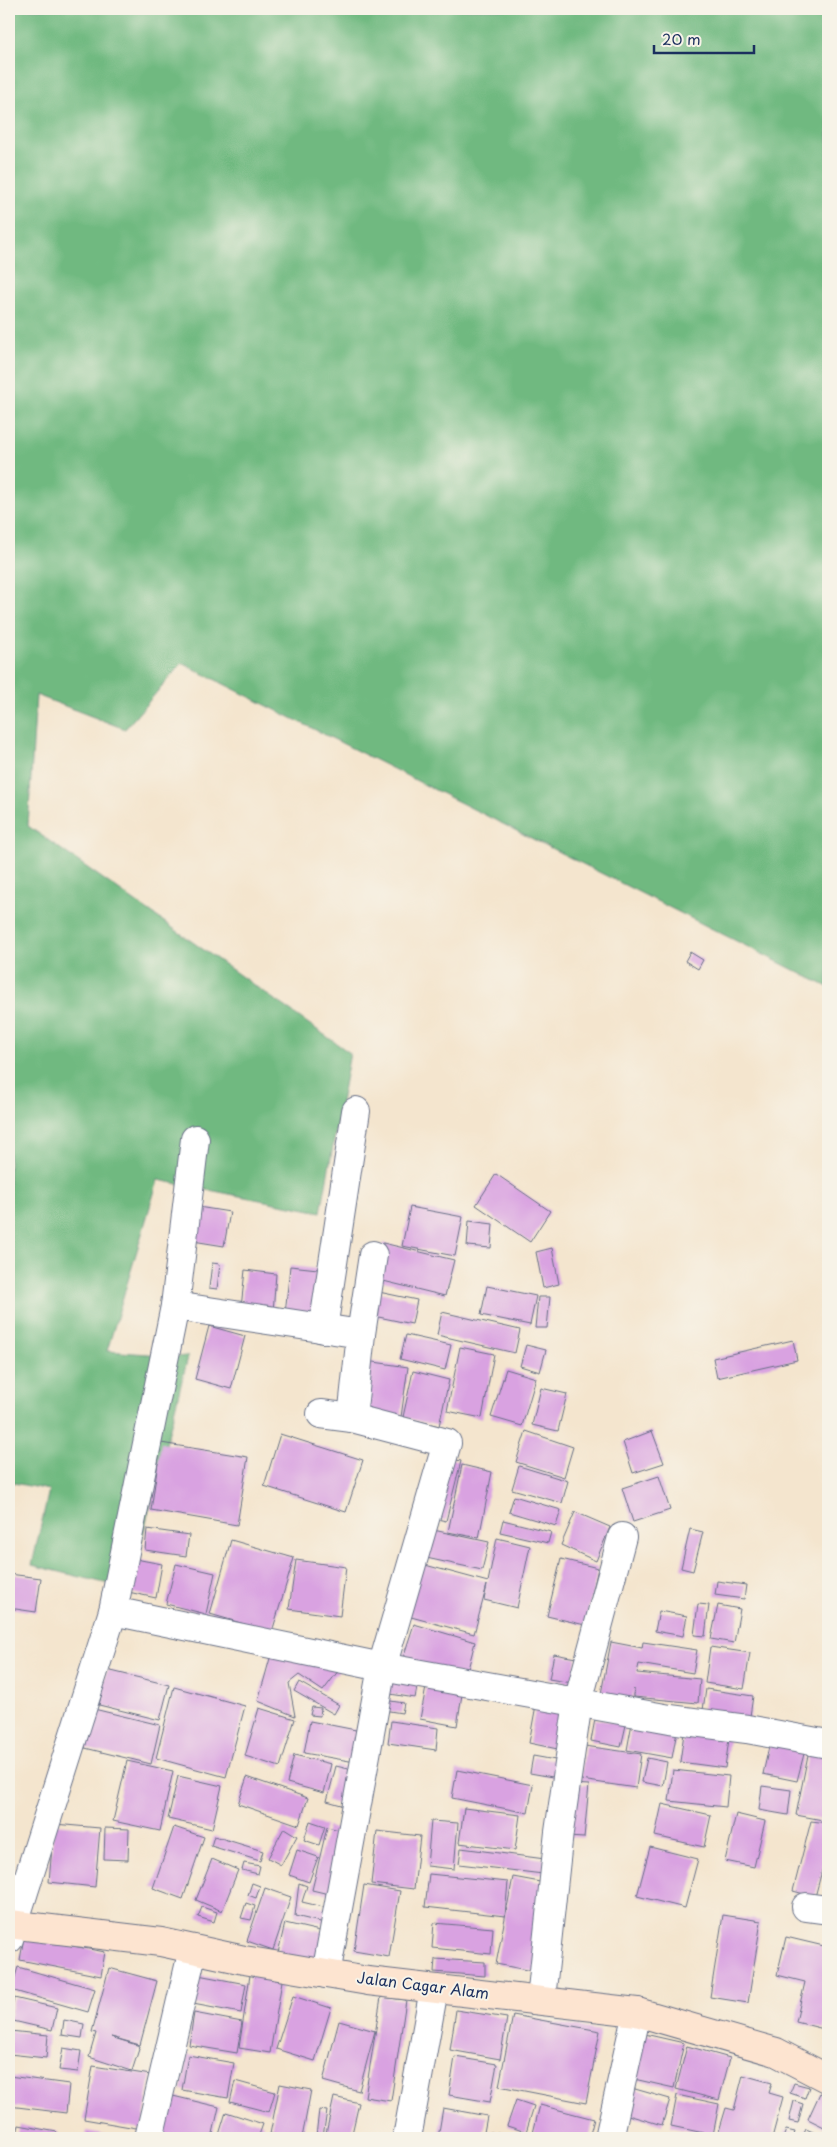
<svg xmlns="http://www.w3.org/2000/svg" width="837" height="2147" viewBox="0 0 837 2147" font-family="'Playpen Sans',sans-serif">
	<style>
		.forest { fill: #6fb980; stroke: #45746f }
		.building { fill: #d9a2e1 }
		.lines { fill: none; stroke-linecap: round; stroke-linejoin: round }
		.street-casing { stroke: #676f85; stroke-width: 30 }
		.secondary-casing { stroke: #676f85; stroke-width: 30 }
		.street { stroke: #fff; stroke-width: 28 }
		.secondary { stroke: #fde4d0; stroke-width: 28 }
		.labels { text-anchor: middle; stroke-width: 4; stroke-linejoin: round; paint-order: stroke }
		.street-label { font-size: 15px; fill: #1b2f5e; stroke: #f7f3e8 }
	</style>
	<rect width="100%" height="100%" fill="#f7f3e8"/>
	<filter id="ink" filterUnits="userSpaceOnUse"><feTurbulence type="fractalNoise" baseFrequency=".02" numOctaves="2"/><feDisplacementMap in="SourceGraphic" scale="10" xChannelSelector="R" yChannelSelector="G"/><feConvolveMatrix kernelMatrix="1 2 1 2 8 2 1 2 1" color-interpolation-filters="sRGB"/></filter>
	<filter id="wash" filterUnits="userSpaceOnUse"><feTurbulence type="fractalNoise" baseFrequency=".0096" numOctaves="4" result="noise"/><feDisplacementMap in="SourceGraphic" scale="20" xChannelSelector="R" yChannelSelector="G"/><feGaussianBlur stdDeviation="1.12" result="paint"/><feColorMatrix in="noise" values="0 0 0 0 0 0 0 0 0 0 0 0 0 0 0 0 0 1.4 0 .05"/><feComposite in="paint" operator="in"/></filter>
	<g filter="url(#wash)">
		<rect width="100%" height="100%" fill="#f4e5ce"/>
		<polygon class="forest" points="9,9 828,9 828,987 182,663 125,729 36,695 28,826 350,1053 321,1212 158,1180 107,1351 188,1357 129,1589 32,1565 49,1490 9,1482"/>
		<g id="blocks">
			<g class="building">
				<polygon points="690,952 703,960 698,969 685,961"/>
				<polygon points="496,1174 550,1211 530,1242 476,1205"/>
				<polygon points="198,1207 230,1212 224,1246 193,1241"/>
				<polygon points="410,1207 463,1217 455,1256 402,1246"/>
				<polygon points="469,1221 493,1224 491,1248 467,1246"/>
				<polygon points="383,1243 454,1260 445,1296 375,1279"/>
				<polygon points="552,1248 559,1284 543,1288 536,1252"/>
				<polygon points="212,1263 220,1264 217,1289 209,1288"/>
				<polygon points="290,1266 318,1269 313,1317 285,1314"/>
				<polygon points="245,1270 276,1274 273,1312 241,1308"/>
				<polygon points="487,1286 536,1296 530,1325 481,1315"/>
				<polygon points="374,1291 417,1300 412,1324 369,1315"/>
				<polygon points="538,1297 550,1297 547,1328 535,1328"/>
				<polygon points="442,1312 520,1330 515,1353 437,1335"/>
				<polygon points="209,1326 245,1336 231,1389 195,1379"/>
				<polygon points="406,1335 451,1345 445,1370 400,1359"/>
				<polygon points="793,1340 797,1360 717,1378 713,1358"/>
				<polygon points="526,1345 546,1350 540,1372 520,1366"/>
				<polygon points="460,1347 494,1354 482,1418 447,1411"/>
				<polygon points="367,1361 408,1367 401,1417 360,1411"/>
				<polygon points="506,1369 536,1378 522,1426 491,1417"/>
				<polygon points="413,1371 449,1380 439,1426 403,1417"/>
				<polygon points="541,1388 567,1394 558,1431 532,1425"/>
				<polygon points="526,1431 573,1447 564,1477 516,1462"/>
				<polygon points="652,1431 664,1463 633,1473 623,1442"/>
				<polygon points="280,1434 363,1460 346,1512 264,1486"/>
				<polygon points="161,1443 248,1457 237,1525 151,1510"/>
				<polygon points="447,1458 461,1461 446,1521 433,1518"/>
				<polygon points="462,1465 492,1472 479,1538 448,1532"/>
				<polygon points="519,1466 568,1481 562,1503 512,1489"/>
				<polygon points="659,1476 670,1510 633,1522 622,1488"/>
				<polygon points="514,1496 561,1510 556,1526 509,1512"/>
				<polygon points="575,1512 610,1527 596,1561 561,1545"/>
				<polygon points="503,1520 551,1532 548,1543 500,1532"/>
				<polygon points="424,1528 489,1542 482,1570 417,1556"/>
				<polygon points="147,1529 189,1535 186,1556 145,1550"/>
				<polygon points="690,1529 703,1532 693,1571 681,1568"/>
				<polygon points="497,1538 530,1546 517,1608 484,1600 487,1585 474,1634 400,1614 414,1562 488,1582"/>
				<polygon points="231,1540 294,1558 272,1632 210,1614"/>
				<polygon points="125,1557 162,1564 156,1598 119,1590"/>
				<polygon points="561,1559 598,1568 585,1625 547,1616"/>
				<polygon points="296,1560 346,1567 340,1616 289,1609"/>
				<polygon points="176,1564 215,1573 206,1614 166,1604"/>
				<polygon points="9,1574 41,1578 36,1612 9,1608"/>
				<polygon points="717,1581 746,1585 744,1599 715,1595"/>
				<polygon points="698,1604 709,1605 705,1636 694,1635"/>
				<polygon points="718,1605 740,1609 734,1643 711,1639"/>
				<polygon points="659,1611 687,1616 683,1636 655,1631"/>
				<polygon points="414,1624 475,1642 466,1677 403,1658"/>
				<polygon points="611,1642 642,1648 643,1642 697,1650 693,1673 639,1664 637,1673 700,1679 698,1703 634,1697 634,1689 631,1705 600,1699"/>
				<polygon points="274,1644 342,1666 323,1691 299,1675 289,1683 295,1716 258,1701"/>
				<polygon points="710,1647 750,1653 744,1689 705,1683"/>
				<polygon points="554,1654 576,1658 572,1683 549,1679"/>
				<polygon points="107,1670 169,1685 160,1720 99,1705"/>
				<polygon points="388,1671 419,1677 415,1698 384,1693"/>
				<polygon points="299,1682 339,1705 334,1714 294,1691"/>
				<polygon points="427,1682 463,1688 457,1726 420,1719"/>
				<polygon points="174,1687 245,1706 226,1777 156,1758"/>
				<polygon points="706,1689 753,1696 749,1723 702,1717"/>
				<polygon points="384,1700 404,1703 402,1713 383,1710"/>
				<polygon points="536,1705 575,1713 567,1751 529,1743"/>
				<polygon points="312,1707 321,1708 320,1716 310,1715"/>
				<polygon points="259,1708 295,1719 280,1767 245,1756"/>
				<polygon points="94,1709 160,1725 151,1764 85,1748"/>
				<polygon points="595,1719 626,1725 621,1747 591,1741"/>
				<polygon points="310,1721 366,1732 361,1763 304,1753"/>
				<polygon points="391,1721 438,1728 436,1750 388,1743"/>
				<polygon points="632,1723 677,1731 672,1758 627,1750"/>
				<polygon points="684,1733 729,1739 725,1768 680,1762"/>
				<polygon points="770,1742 805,1750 797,1781 763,1774"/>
				<polygon points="585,1746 641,1754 636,1788 581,1780"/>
				<polygon points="809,1750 828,1754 828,1821 796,1815"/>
				<polygon points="294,1755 331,1764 324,1793 287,1783"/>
				<polygon points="533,1756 561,1761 558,1778 530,1773"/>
				<polygon points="647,1758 667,1762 663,1786 642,1782"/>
				<polygon points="127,1761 173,1771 160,1831 113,1821"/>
				<polygon points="336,1766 361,1772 352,1808 327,1801"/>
				<polygon points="457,1770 533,1785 528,1813 452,1798"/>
				<polygon points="673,1770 729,1776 726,1807 669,1801"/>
				<polygon points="178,1776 222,1786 212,1829 168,1819"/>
				<polygon points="247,1777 308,1798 299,1825 238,1804"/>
				<polygon points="573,1784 589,1785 584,1838 568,1837"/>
				<polygon points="762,1786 791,1790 788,1815 759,1810"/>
				<polygon points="662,1804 711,1815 704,1847 655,1836"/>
				<polygon points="464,1808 520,1815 515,1850 459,1843"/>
				<polygon points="736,1814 765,1821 754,1867 725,1861"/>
				<polygon points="310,1821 325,1826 319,1845 304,1840"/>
				<polygon points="431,1821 458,1823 454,1869 427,1866"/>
				<polygon points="811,1821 828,1823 828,1848 815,1897 793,1891"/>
				<polygon points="54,1824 100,1828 95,1887 49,1882"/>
				<polygon points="174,1827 204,1837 183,1899 153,1888"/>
				<polygon points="327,1827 348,1832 333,1895 312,1890"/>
				<polygon points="105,1828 129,1829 128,1860 104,1859"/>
				<polygon points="284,1828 297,1836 281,1865 268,1858"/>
				<polygon points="377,1831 420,1836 414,1889 371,1884"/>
				<polygon points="214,1836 263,1851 260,1861 211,1846"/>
				<polygon points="650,1847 698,1859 685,1908 637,1896"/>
				<polygon points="461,1848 545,1859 543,1874 459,1864"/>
				<polygon points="297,1850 318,1857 309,1882 289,1875"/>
				<polygon points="212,1859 238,1870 222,1911 196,1900"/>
				<polygon points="244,1863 260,1866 258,1874 242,1870"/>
				<polygon points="429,1874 508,1882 505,1916 425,1907"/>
				<polygon points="513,1877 551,1884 537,1972 496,1964"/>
				<polygon points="827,1881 828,1881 828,1895 825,1894"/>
				<polygon points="252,1883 260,1886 256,1898 248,1895"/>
				<polygon points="299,1883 307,1886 302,1902 336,1910 333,1925 295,1916"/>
				<polygon points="364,1885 400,1891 389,1957 354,1951"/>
				<polygon points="265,1888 291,1897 273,1950 247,1941"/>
				<polygon points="246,1903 255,1906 251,1920 241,1918"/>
				<polygon points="202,1907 217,1912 214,1922 198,1917"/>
				<polygon points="723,1915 761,1921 748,2003 710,1997"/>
				<polygon points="285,1923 324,1932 318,1962 278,1953"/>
				<polygon points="434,1923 493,1928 491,1954 432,1948"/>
				<polygon points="24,1937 105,1952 101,1976 20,1960"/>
				<polygon points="786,1937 828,1947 828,2010 824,2029 796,2022 805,1982 777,1975"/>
				<polygon points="435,1959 485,1962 485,1976 434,1972"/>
				<polygon points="18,1967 95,1989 88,2012 11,1990"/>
				<polygon points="109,1968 157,1981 140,2045 111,2037 140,2046 132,2071 89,2057 96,2033 92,2032"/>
				<polygon points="198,1975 246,1984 241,2013 193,2004"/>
				<polygon points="250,1975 282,1981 270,2053 239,2048"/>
				<polygon points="293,1996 331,2008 315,2061 276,2049"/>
				<polygon points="381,1997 406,2000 391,2101 365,2097"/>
				<polygon points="14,1998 57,2008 52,2030 9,2020"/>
				<polygon points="456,2010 507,2018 500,2059 450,2050"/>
				<polygon points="194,2013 242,2022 237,2053 189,2045"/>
				<polygon points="513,2015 600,2031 586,2103 499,2086"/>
				<polygon points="64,2020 84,2024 82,2038 62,2035"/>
				<polygon points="339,2021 375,2031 359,2091 323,2081"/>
				<polygon points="10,2031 48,2035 46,2058 9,2054"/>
				<polygon points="636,2032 684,2043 674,2088 625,2077"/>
				<polygon points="687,2046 730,2058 719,2100 676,2089"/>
				<polygon points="63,2048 81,2051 78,2072 59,2070"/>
				<polygon points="188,2055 234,2063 228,2098 182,2090"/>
				<polygon points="455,2057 497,2064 490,2102 449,2095"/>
				<polygon points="93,2066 151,2075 142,2129 84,2119"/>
				<polygon points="743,2075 772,2083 769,2093 783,2097 772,2138 717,2138 726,2108 734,2110"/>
				<polygon points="9,2076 69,2084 66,2113 9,2106"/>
				<polygon points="235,2081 275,2092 269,2112 230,2102"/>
				<polygon points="794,2083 809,2087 805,2098 790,2093"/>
				<polygon points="280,2084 311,2090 302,2138 270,2134"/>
				<polygon points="628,2087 670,2099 662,2125 621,2113"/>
				<polygon points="820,2093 828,2097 828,2129 808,2119"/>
				<polygon points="677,2095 719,2104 713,2135 671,2126"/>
				<polygon points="173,2096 219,2107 212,2138 163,2137"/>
				<polygon points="334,2097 359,2103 351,2138 325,2138"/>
				<polygon points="516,2100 534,2106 526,2132 507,2126"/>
				<polygon points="794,2101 803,2104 798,2123 789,2121"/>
				<polygon points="540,2105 594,2119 589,2138 553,2138 533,2133"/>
				<polygon points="443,2108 487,2116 483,2138 438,2138"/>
				<polygon points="319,2110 327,2111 323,2136 316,2136"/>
				<polygon points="226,2112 263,2124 258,2138 218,2138"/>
				<polygon points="19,2125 57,2132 56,2138 16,2138"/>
				<polygon points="806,2129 827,2138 802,2138"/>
				<polygon points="786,2130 795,2132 793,2138 783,2138"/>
				<polygon points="87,2131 117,2137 117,2138 86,2138"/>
				<polygon points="490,2132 510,2135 509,2138 489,2138"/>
				<polygon points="648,2133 673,2137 673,2138 647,2138"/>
			</g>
		</g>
	</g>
	<g filter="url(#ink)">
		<use href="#blocks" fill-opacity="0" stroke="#676f85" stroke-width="1"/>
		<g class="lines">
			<defs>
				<g id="street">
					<polyline points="175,1306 361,1334 373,1255"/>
					<polyline points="323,1329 356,1111"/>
					<polyline points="321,1414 352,1418"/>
					<polyline points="113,1611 382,1667 670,1719 747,1729 828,1744"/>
					<polyline points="806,1907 828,1910"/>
					<polyline points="9,1939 113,1611 175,1306 195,1139"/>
					<polyline points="326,1974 382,1667 447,1443 352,1418 361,1334"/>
					<polyline points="541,1999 559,1832 578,1702 622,1537"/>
					<polyline points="149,2138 193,1949"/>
					<polyline points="407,2138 434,1989"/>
					<polyline points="609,2138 637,2012"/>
				</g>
				<polyline id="secondary" points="9,1924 161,1942 244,1960 368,1981 637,2012 776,2052 828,2079"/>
			</defs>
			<use href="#street" class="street-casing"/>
			<use href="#secondary" class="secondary-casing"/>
			<use href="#street" class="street"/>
			<use href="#secondary" class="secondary"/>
		</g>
	</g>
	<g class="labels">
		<g class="street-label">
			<text transform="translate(423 1986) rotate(7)" y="5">Jalan Cagar Alam</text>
		</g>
	</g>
	<rect width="837" height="2147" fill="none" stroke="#f7f3e8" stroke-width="30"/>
	<path d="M654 45v8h100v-8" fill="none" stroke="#1b2f5e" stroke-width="2.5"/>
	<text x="662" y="45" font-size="15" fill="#1b2f5e" stroke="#f7f3e8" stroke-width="4" paint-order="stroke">20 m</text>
</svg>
